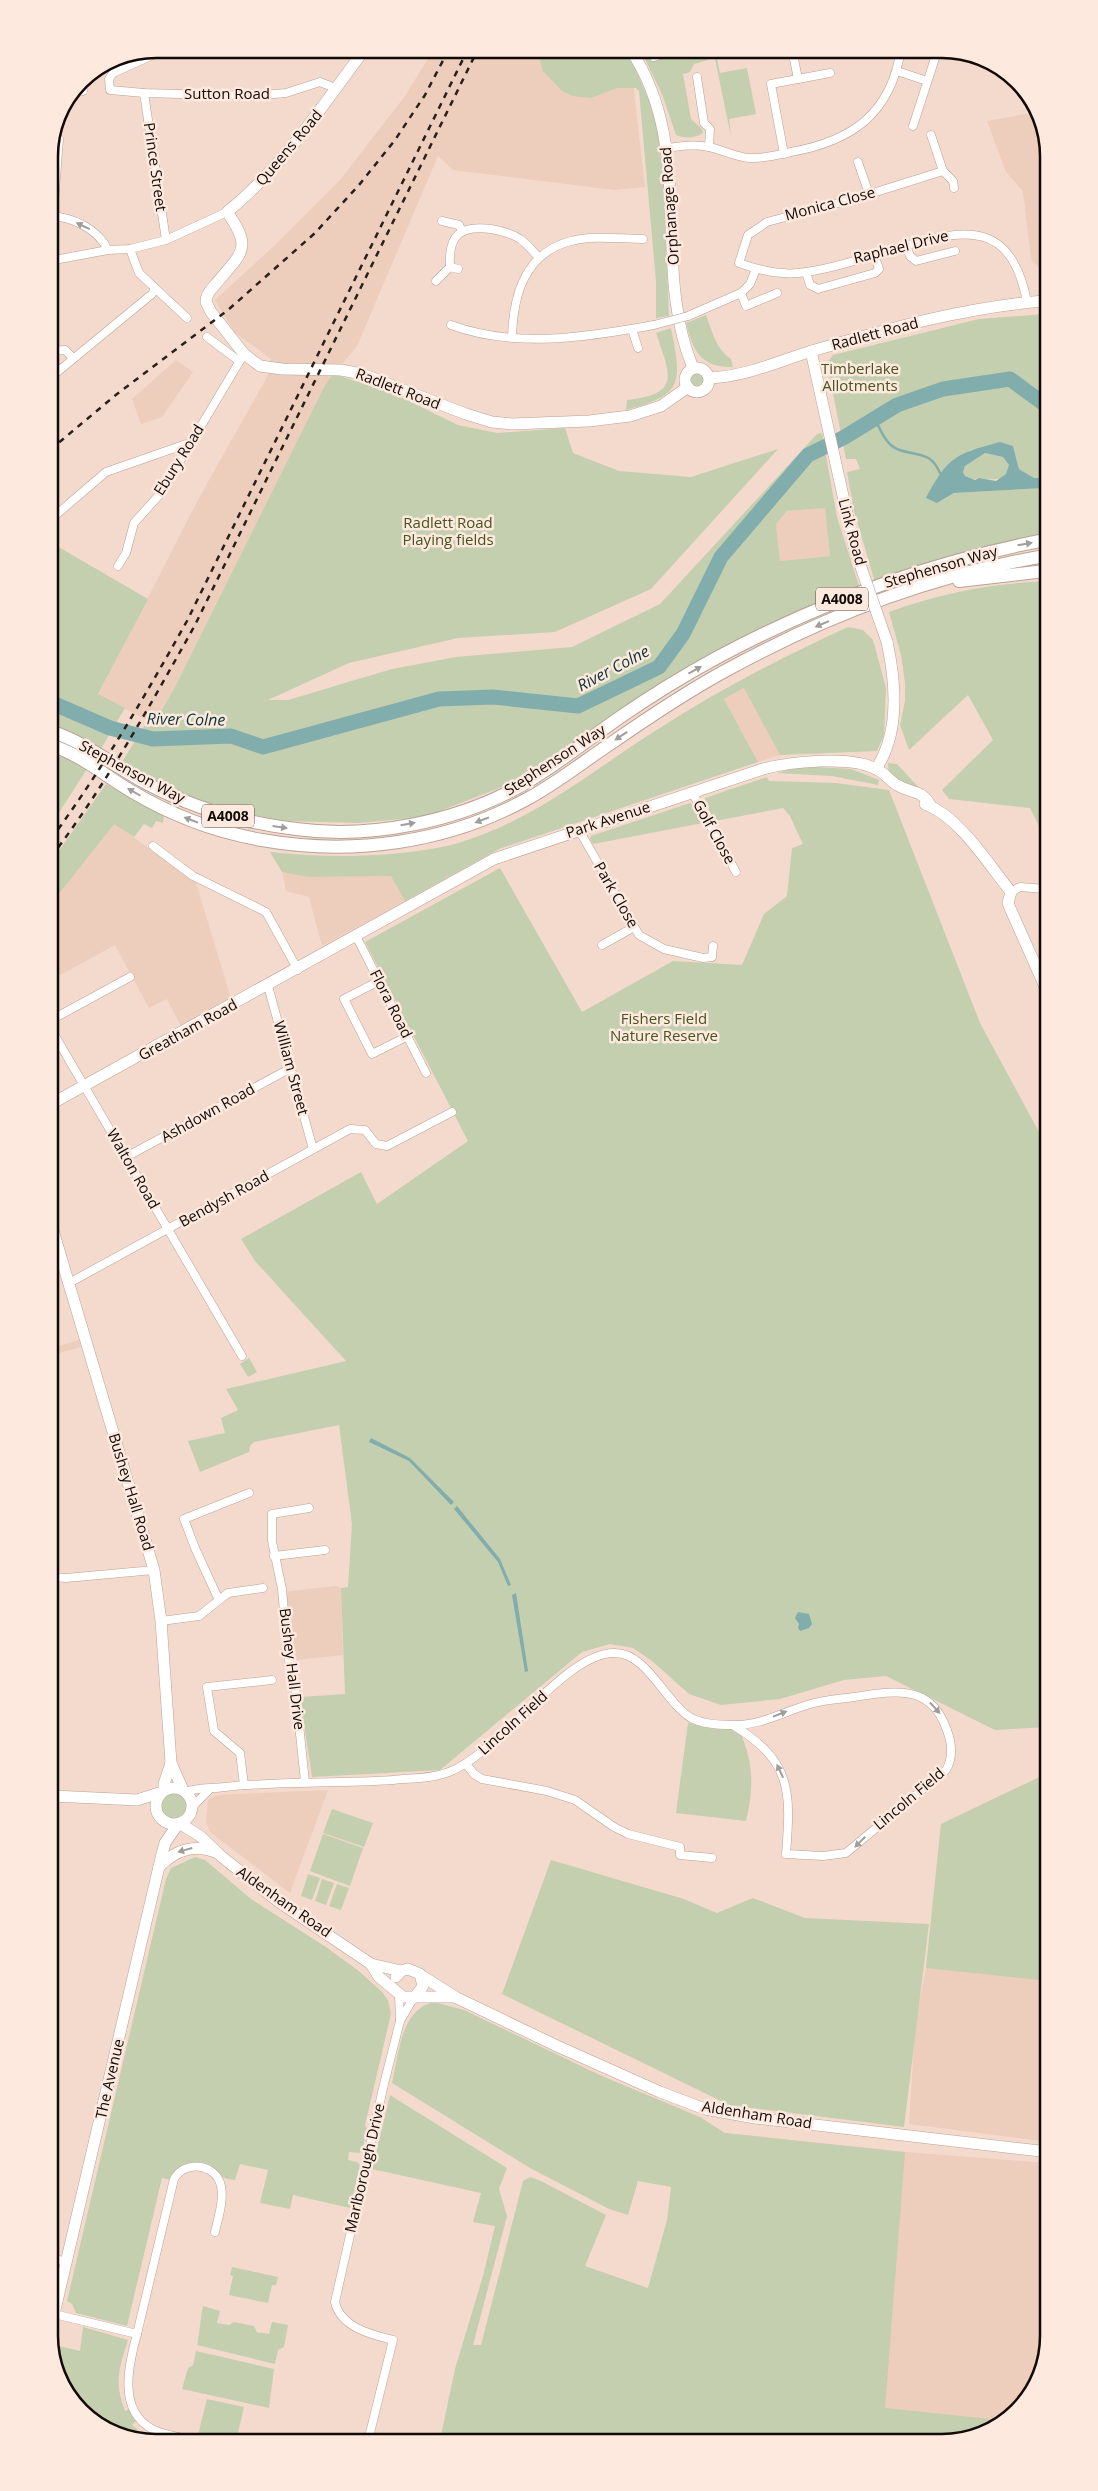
<svg xmlns="http://www.w3.org/2000/svg" width="1098" height="2491" viewBox="0 0 1098 2491" font-family="'Open Sans',sans-serif">
	<style>
		.built { fill: #edcdbb }
		.green { fill: #c4cfaf; fill-rule: evenodd }
		.water { fill: #82adad; fill-rule: evenodd }
		.lines { fill: none; stroke-linecap: round; stroke-linejoin: round }
		.stream { stroke: #82adad; stroke-width: 2.5 }
		.river { stroke: #82adad; stroke-width: 15 }
		.street-casing { stroke: #baa295; stroke-width: 9 }
		.secondary-casing { stroke: #baa295; stroke-width: 12 }
		.primary-casing { stroke: #baa295; stroke-width: 14 }
		.street { stroke: #fff; stroke-width: 8 }
		.secondary { stroke: #fff; stroke-width: 11 }
		.primary { stroke: #fff; stroke-width: 12 }
		.rail { stroke: #29201b; stroke-width: 2.5; stroke-dasharray: 6 6; stroke-linecap: butt }
		.street-bridge-casing { stroke: #baa295; stroke-width: 9; stroke-linecap: butt }
		.secondary-bridge-casing { stroke: #baa295; stroke-width: 12; stroke-linecap: butt }
		.street-bridge { stroke: #fff; stroke-width: 8 }
		.secondary-bridge { stroke: #fff; stroke-width: 11 }
		.oneway { fill: #a09d9b }
		.labels { text-anchor: middle; stroke-width: 5; stroke-linejoin: round; paint-order: stroke }
		.shield { fill: #fde9de; stroke: #584d47; stroke-width: 1 }
		.shield-label { font-size: 14px; font-weight: bold; fill: #120a06 }
		.street-label { font-size: 15px; fill: #120a06; stroke: #fde9de }
		.park-label { font-size: 15px; fill: #475421; stroke: #fde9de }
		.water-label { font-size: 16px; font-style: italic; fill: #0a3636; stroke: #fde9de }
		.rim { fill: none; stroke: #120a06; stroke-width: 2.5 }
	</style>
	<rect width="100%" height="100%" fill="#f4dacd"/>
	<g class="built">
		<polygon points="434,49 604,49 633,83 645,187 614,190 453,170 438,156 357,346 325,385 175,687 153,723 98,695 199,498 268,375 271,359 234,332 215,300 274,246 340,180 405,96"/>
		<polygon points="1037,112 1043,121 1044,274 1031,259 1023,191 1006,172 987,121"/>
		<polygon points="176,360 193,372 162,417 141,424 132,399"/>
		<polygon points="825,508 830,556 780,561 776,524 787,511"/>
		<polygon points="745,688 780,755 758,762 724,699"/>
		<polygon points="114,823 196,883 231,999 181,1026 167,999 149,1008 115,945 51,980 51,904"/>
		<polygon points="282,872 308,877 392,876 405,901 322,946 309,897 286,891"/>
		<polygon points="79,1340 81,1347 52,1355 52,1348"/>
		<polygon points="335,1586 341,1588 343,1655 296,1660 291,1654 284,1592"/>
		<polygon points="1048,1773 1049,2142 909,2124 915,2027 926,1968 941,1824"/>
		<polygon points="328,1790 290,1893 210,1832 206,1822 208,1800 217,1795"/>
		<polygon points="725,2133 905,2152 1049,2163 1049,2300 1041,2362 1031,2395 977,2436 675,2438 707,2351"/>
	</g>
	<g class="green">
		<polygon points="534,49 622,49 633,63 656,117 663,176 669,316 656,318 656,281 639,91 636,88 617,88 591,98 573,96 562,91 543,71 539,56"/>
		<path d="M640,49H705L708,60L694,64L690,72L683,74L691,119L702,129L703,133C696,138 684,139 676,135L662,94Z"/>
		<polygon points="713,49 738,49 716,55 720,73 747,68 756,114 729,119 731,137"/>
		<polygon points="1044,314 1044,478 1034,478 1019,469 1013,446 970,450 937,503 954,493 1044,488 1045,534 978,548 875,582 854,511 847,472 860,469 856,459 846,459 827,363 833,355 979,319"/>
		<path d="M706,315C712,331 716,349 731,359L733,367C701,368 693,351 686,323Z"/>
		<path d="M671,328C682,383 684,395 626,410L627,400C682,394 670,375 656,333Z"/>
		<circle cx="697" cy="380" r="7"/>
		<path d="M333,374L388,391L458,425L497,433L565,428L573,453L619,471L691,477L778,449L651,589L555,632L458,638L349,663L268,700H288L392,669L456,657L572,647L660,604L817,434L822,433L837,517L859,586L846,591L576,743L502,787L424,817L358,823L284,821L230,810L170,789L122,762L148,720L154,723L175,687L325,385ZM825,508L830,556L780,561L776,524L787,511Z"/>
		<path d="M985,453L1003,457L1009,465C1010,480 995,480 985,479C977,478 972,481 965,476L963,472L965,466Z"/>
		<polygon points="50,542 148,599 98,694 125,708 101,749 86,740 50,725"/>
		<path d="M1045,581V832H1042L1030,808L949,799L942,790L993,740L968,695L909,750L900,725L905,701V683L901,655L889,612C941,593 990,584 1045,581Z"/>
		<path d="M848,627L863,630L873,640L886,688L884,735L877,751L780,755L744,688L724,699L758,762L499,849L405,901L391,876L308,877L282,872L270,852C329,858 388,858 447,846C457,844 466,840 476,837C543,813 598,767 658,729C719,690 782,657 848,627Z"/>
		<polygon points="50,754 66,758 87,769 51,825"/>
		<polygon points="888,763 897,764 921,790 893,778 889,775"/>
		<polygon points="802,766 851,769 879,780 878,785 832,776 777,773"/>
		<polygon points="767,777 769,781 836,783 889,790 980,1023 1046,1145 1048,1727 995,1730 886,1676 844,1680 780,1699 721,1705 689,1694 652,1661 633,1648 610,1644 582,1652 440,1770 312,1777 300,1697 345,1694 341,1588 348,1587 352,1524 339,1425 254,1442 250,1446 249,1452 200,1472 188,1441 225,1433 221,1418 238,1410 226,1389 346,1361 255,1261 241,1239 361,1172 377,1204 468,1141 365,942 500,868 582,1012 673,961 742,965 764,914 787,896 792,848 803,844 790,816 783,808 715,821 704,801 705,798"/>
		<polygon points="106,784 164,815 163,823 156,821 152,828 144,824 134,837 114,824 51,904 51,862"/>
		<polygon points="690,803 693,805 703,823 593,844 590,839 591,836"/>
		<polygon points="249,1358 257,1372 248,1377 240,1364"/>
		<path d="M688,1723L739,1730C754,1763 754,1786 746,1821L676,1813Z"/>
		<polygon points="1048,1773 1048,1981 926,1968 941,1824"/>
		<circle cx="173" cy="1806" r="14"/>
		<polygon points="332,1809 373,1823 364,1847 323,1833"/>
		<polygon points="323,1834 363,1848 350,1886 310,1871"/>
		<path d="M195,1857L205,1860L251,1899L326,1947L360,1972L382,1992L388,2000L391,2014L365,2125L367,2129L362,2151L359,2153L349,2152L348,2160L357,2162L360,2165L350,2208L293,2195L290,2209L260,2203L268,2170L240,2164L235,2180C232,2179 226,2179 223,2177C217,2173 214,2165 205,2163C191,2159 174,2166 170,2180L162,2178L127,2326L76,2313L72,2304L67,2301L166,1879L171,1868Z"/>
		<polygon points="551,1860 684,1899 717,1913 753,1898 805,1918 929,1924 904,2127 729,2105 502,1994"/>
		<polygon points="308,1874 320,1878 312,1900 301,1896"/>
		<polygon points="322,1879 334,1883 326,1905 315,1901"/>
		<polygon points="337,1884 349,1888 341,1910 329,1906"/>
		<path d="M434,2002L464,2010L602,2076L700,2117L725,2133L905,2152L885,2408L999,2420L977,2436L440,2440L455,2369L483,2276L495,2226L473,2222L481,2193L372,2169L390,2095L507,2168L499,2189L507,2216L473,2345H481L523,2181L530,2177L539,2180L606,2215L585,2266L648,2288L667,2220L671,2187L638,2181L628,2215L609,2209L530,2168L392,2083C399,2054 400,2010 434,2002Z"/>
		<polygon points="232,2267 278,2277 276,2285 272,2285 268,2303 229,2295 233,2276 230,2275"/>
		<polygon points="1049,2300 1049,2335 1041,2362"/>
		<path d="M203,2306L220,2311L217,2323L229,2325L234,2322L254,2326L257,2332L269,2334L272,2322L288,2325L284,2347L278,2350L275,2364L197,2345C200,2331 200,2320 203,2306Z"/>
		<path d="M83,2327L128,2340C119,2369 114,2381 125,2411L131,2409L137,2420L132,2425L148,2438L149,2442L90,2420L55,2370L59,2346L80,2351Z"/>
		<polygon points="196,2351 274,2369 269,2408 182,2389 188,2368 193,2365"/>
		<polygon points="207,2399 244,2407 236,2441 225,2441 198,2435"/>
	</g>
	<g class="water">
		<path d="M1000,442L1013,446L1019,469L1034,478H1044V488L954,493L937,503L926,498C948,457 955,454 1000,442ZM985,453L1003,457L1009,465L1006,474L996,481L979,478L975,480L965,476L963,472L965,466Z"/>
		<polygon points="371,1438 410,1458 454,1502 451,1505 409,1461 369,1442"/>
		<polygon points="457,1506 500,1559 511,1585 508,1586 498,1562 454,1509"/>
		<polygon points="516,1593 528,1671 525,1672 512,1595"/>
		<polygon points="798,1612 809,1614 812,1624 809,1628 800,1631 798,1628 799,1624 795,1618"/>
	</g>
	<g class="lines">
		<path class="stream" d="M874,417C880,428 885,444 897,449C917,457 930,450 940,473"/>
		<polyline class="river" points="50,702 110,728 153,739 231,736 263,747 439,699 493,697 578,706 659,667 683,634 721,557 808,455 843,438 897,405 943,389 1010,379 1044,404"/>
		<defs>
			<g id="street">
				<polyline points="166,49 113,73 109,79 110,90 144,93 251,96 286,93 320,82 335,88"/>
				<polyline points="792,49 798,79"/>
				<polyline points="654,57 681,49"/>
				<polyline points="897,71 927,81"/>
				<polyline points="697,77 704,123 710,129 709,147"/>
				<polyline points="71,93 83,91 81,79"/>
				<polyline points="144,93 166,240"/>
				<polyline points="913,126 938,49"/>
				<polyline points="931,135 943,171 953,181 954,188"/>
				<path d="M667,148C681,146 695,144 709,147C723,150 735,157 749,158C764,159 777,155 791,152C852,141 891,114 901,49"/>
				<polyline points="784,154 771,84 830,73"/>
				<polyline points="858,162 869,194"/>
				<path d="M943,171L857,198L767,222L748,235L739,263C758,270 777,275 798,273C832,270 871,255 905,246C969,227 1012,223 1027,302"/>
				<path d="M50,216C73,217 98,229 108,250"/>
				<polyline points="53,216 59,139"/>
				<polyline points="442,221 459,225 462,231"/>
				<polyline points="906,245 910,256 916,261 955,251"/>
				<polyline points="130,249 139,273 187,318"/>
				<polyline points="49,261 108,250 130,249 166,240 227,212"/>
				<path d="M450,267C448,235 460,225 491,229C502,231 511,233 520,239C528,244 533,252 539,258"/>
				<polyline points="806,272 810,285 818,289 875,273 879,269 874,254"/>
				<polyline points="436,281 450,267 458,269"/>
				<polyline points="741,293 746,306 777,293"/>
				<polyline points="688,316 741,293 750,284 756,269"/>
				<path d="M451,325C516,349 588,337 654,325"/>
				<polyline points="632,329 638,348"/>
				<polyline points="207,337 239,361"/>
				<path d="M512,338C513,296 524,253 571,241C594,235 620,239 643,239"/>
				<polyline points="49,351 65,350 73,358"/>
				<polyline points="50,378 152,294 155,289"/>
				<polyline points="50,520 106,472 192,442"/>
				<polyline points="118,566 126,553 134,523 161,493 244,354"/>
				<polyline points="692,792 736,872"/>
				<polyline points="579,830 639,935 664,949 703,958 712,957 713,946"/>
				<polyline points="153,846 193,876 266,912 298,970"/>
				<polyline points="1011,892 1020,887 1045,889"/>
				<polyline points="356,936 426,1073"/>
				<polyline points="602,945 634,927"/>
				<polyline points="379,981 344,999 372,1054 408,1036"/>
				<polyline points="268,986 313,1149"/>
				<polyline points="51,1020 130,977"/>
				<polyline points="51,1029 242,1356"/>
				<polyline points="126,1157 291,1068"/>
				<polyline points="69,1283 350,1129 365,1130 376,1144 387,1146 452,1112"/>
				<polyline points="274,1556 325,1550"/>
				<polyline points="53,1577 66,1578 154,1570"/>
				<polyline points="218,1598 195,1548 184,1519 249,1493"/>
				<polyline points="161,1621 199,1616 228,1593 263,1588"/>
				<polyline points="466,1764 474,1774 482,1779 547,1791 575,1800 614,1827 628,1834 680,1847 680,1855 712,1858"/>
				<polyline points="305,1782 295,1686 288,1656 282,1589 272,1541 272,1514 309,1508"/>
				<polyline points="244,1785 240,1753 214,1731 207,1687 272,1680"/>
				<path d="M186,1792C199,1787 211,1789 225,1787C280,1781 336,1784 392,1780C411,1778 431,1779 449,1772C503,1751 564,1652 615,1653C648,1653 666,1705 693,1719C704,1724 720,1725 732,1725C760,1726 783,1712 810,1704C824,1700 840,1699 854,1697C889,1692 927,1683 944,1723C951,1738 955,1755 946,1770L846,1853L823,1856L786,1854C791,1792 792,1761 734,1726"/>
				<polyline points="192,1807 210,1789"/>
				<polyline points="399,1994 400,2021"/>
				<polyline points="54,2259 67,2262"/>
				<path d="M54,2314L137,2334C129,2363 117,2410 152,2429C167,2437 188,2438 204,2442"/>
				<path d="M137,2334L174,2179C184,2160 216,2163 221,2186C224,2201 218,2218 215,2232"/>
				<path d="M368,2441L393,2340C372,2335 340,2327 335,2302L384,2084L400,2021L414,1997"/>
			</g>
			<g id="secondary">
				<path d="M365,49C322,106 283,167 227,212C254,250 241,253 215,285C210,290 206,295 206,302L211,312L244,354L260,366L282,369L341,370L362,374L466,414L492,422L512,424L589,421L630,416L661,406L688,387"/>
				<path d="M630,49C697,148 650,264 693,368"/>
				<polyline points="811,351 855,550"/>
				<circle cx="697" cy="380" r="12"/>
				<path d="M709,378C751,376 782,359 822,348C895,327 968,307 1044,301"/>
				<path d="M876,769C900,733 896,683 887,642"/>
				<path d="M925,804C960,817 988,864 1011,892L1008,903L1010,908L1046,989"/>
				<path d="M51,1104L494,859L763,769C789,762 851,755 876,769C884,772 890,781 897,785C914,795 920,788 931,806"/>
				<polyline points="52,1227 154,1570 161,1621 171,1763 183,1790"/>
				<circle cx="174" cy="1806" r="18"/>
				<polyline points="164,1790 164,1784 171,1763"/>
				<polyline points="53,1796 137,1800 162,1792"/>
				<polyline points="179,1823 200,1836 222,1857 279,1902 371,1964 401,1971"/>
				<path d="M159,1867C175,1850 193,1844 216,1852"/>
				<polyline points="371,1964 379,1977 403,1997 453,1997"/>
				<polyline points="422,1976 457,1998 557,2046 660,2092 705,2109 755,2118 1049,2152"/>
				<polyline points="396,1977 401,1971 408,1969 420,1974 423,1986 415,1997"/>
				<polyline points="54,2314 161,1858 165,1843 178,1824"/>
			</g>
			<g id="primary">
				<polyline points="959,581 1045,571"/>
				<path d="M50,731C85,742 114,766 146,783C193,808 243,823 296,829C370,839 457,822 522,785C555,766 585,742 616,720C649,697 683,676 718,657C821,602 930,562 1045,540"/>
				<path d="M50,745C80,754 104,775 131,791C171,815 216,832 262,840C352,856 447,843 527,799C557,783 584,761 613,742C649,717 685,693 723,672C823,617 932,575 1045,556"/>
			</g>
		</defs>
		<use href="#street" class="street-casing"/>
		<use href="#secondary" class="secondary-casing"/>
		<use href="#primary" class="primary-casing"/>
		<use href="#street" class="street"/>
		<use href="#secondary" class="secondary"/>
		<use href="#primary" class="primary"/>
		<g class="rail">
			<polyline points="50,450 117,394 228,310 315,233 359,185 395,140 425,95 449,49"/>
			<path d="M51,839C102,770 145,696 187,621L468,49"/>
			<path d="M51,857C106,785 151,704 195,625L478,49"/>
		</g>
		<defs>
			<polyline id="street-bridge" points="654,325 688,316"/>
			<polyline id="secondary-bridge" points="855,550 887,642"/>
		</defs>
		<use href="#street-bridge" class="street-bridge-casing"/>
		<use href="#secondary-bridge" class="secondary-bridge-casing"/>
		<use href="#street-bridge" class="street-bridge"/>
		<use href="#secondary-bridge" class="secondary-bridge"/>
	</g>
	<defs><path id="oneway-solid" d="M-6-.8H1V-3.2L6.5 0L1 3.2V.8H-6Z" transform="scale(1.25)"/></defs>
	<g class="oneway">
		<use href="#oneway-solid" transform="translate(83 226) rotate(-155)"/>
		<use href="#oneway-solid" transform="translate(1025 544) rotate(-10)"/>
		<use href="#oneway-solid" transform="translate(822 624) rotate(157)"/>
		<use href="#oneway-solid" transform="translate(695 670) rotate(-29)"/>
		<use href="#oneway-solid" transform="translate(621 736) rotate(146)"/>
		<use href="#oneway-solid" transform="translate(134 792) rotate(-150)"/>
		<use href="#oneway-solid" transform="translate(191 820) rotate(-159)"/>
		<use href="#oneway-solid" transform="translate(482 820) rotate(159)"/>
		<use href="#oneway-solid" transform="translate(408 824) rotate(-10)"/>
		<use href="#oneway-solid" transform="translate(280 827) rotate(8)"/>
		<use href="#oneway-solid" transform="translate(935 1708) rotate(47)"/>
		<use href="#oneway-solid" transform="translate(780 1714) rotate(-21)"/>
		<use href="#oneway-solid" transform="translate(780 1771) rotate(-115)"/>
		<use href="#oneway-solid" transform="translate(860 1842) rotate(135)"/>
		<use href="#oneway-solid" transform="translate(185 1850) rotate(164)"/>
	</g>
	<g class="labels">
		<g class="shield">
			<rect x="816" y="587.5" width="52" height="23" rx="4"/>
			<rect x="202" y="804.5" width="52" height="23" rx="4"/>
		</g>
		<g class="shield-label">
			<text x="842" y="604">A4008</text>
			<text x="228" y="821">A4008</text>
		</g>
		<g class="street-label">
			<text x="227" y="99">Sutton Road</text>
			<text transform="translate(289 148) rotate(-50)" y="5">Queens Road</text>
			<text transform="translate(155 167) rotate(82)" y="5">Prince Street</text>
			<text transform="translate(830 204) rotate(-15)" y="5">Monica Close</text>
			<text transform="translate(670 206) rotate(-94)" y="5">Orphanage Road</text>
			<text transform="translate(901 247) rotate(-14)" y="5">Raphael Drive</text>
			<text transform="translate(875 334) rotate(-15)" y="5">Radlett Road</text>
			<text transform="translate(398 389) rotate(21)" y="5">Radlett Road</text>
			<text transform="translate(179 460) rotate(-58)" y="5">Ebury Road</text>
			<text transform="translate(852 532) rotate(75)" y="5">Link Road</text>
			<text transform="translate(941 567) rotate(-16)" y="5">Stephenson Way</text>
			<text transform="translate(555 760) rotate(-33)" y="5">Stephenson Way</text>
			<text transform="translate(132 772) rotate(28)" y="5">Stephenson Way</text>
			<text transform="translate(608 820) rotate(-18)" y="5">Park Avenue</text>
			<text transform="translate(714 832) rotate(61)" y="5">Golf Close</text>
			<text transform="translate(616 895) rotate(60)" y="5">Park Close</text>
			<text transform="translate(391 1004) rotate(63)" y="5">Flora Road</text>
			<text transform="translate(188 1030) rotate(-29)" y="5">Greatham Road</text>
			<text transform="translate(291 1068) rotate(75)" y="5">William Street</text>
			<text transform="translate(208 1113) rotate(-29)" y="5">Ashdown Road</text>
			<text transform="translate(133 1169) rotate(60)" y="5">Walton Road</text>
			<text transform="translate(224 1199) rotate(-29)" y="5">Bendysh Road</text>
			<text transform="translate(131 1492) rotate(73)" y="5">Bushey Hall Road</text>
			<text transform="translate(292 1669) rotate(83)" y="5">Bushey Hall Drive</text>
			<text transform="translate(513 1723) rotate(-42)" y="5">Lincoln Field</text>
			<text transform="translate(909 1799) rotate(-40)" y="5">Lincoln Field</text>
			<text transform="translate(284 1902) rotate(35)" y="5">Aldenham Road</text>
			<text transform="translate(110 2079) rotate(-77)" y="5">The Avenue</text>
			<text transform="translate(757 2115) rotate(9)" y="5">Aldenham Road</text>
			<text transform="translate(365 2168) rotate(-77)" y="5">Marlborough Drive</text>
		</g>
		<g class="park-label">
			<text x="860" y="374">Timberlake<tspan x="860" dy="17">Allotments</tspan></text>
			<text x="448" y="528">Radlett Road<tspan x="448" dy="17">Playing fields</tspan></text>
			<text x="664" y="1024">Fishers Field<tspan x="664" dy="17">Nature Reserve</tspan></text>
		</g>
		<g class="water-label">
			<text transform="translate(613 668) rotate(-28)" y="6">River Colne</text>
			<text transform="translate(186 719) rotate(1)" y="6">River Colne</text>
		</g>
	</g>
	<path d="M0 0H1098V2491H0ZM156 58H942A98 98 0 0 1 1040 156V2336A98 98 0 0 1 942 2434H156A98 98 0 0 1 58 2336V156A98 98 0 0 1 156 58Z" fill="#fde9de" fill-rule="evenodd"/>
	<path class="rim" d="M156 58H942A98 98 0 0 1 1040 156V2336A98 98 0 0 1 942 2434H156A98 98 0 0 1 58 2336V156A98 98 0 0 1 156 58Z"/>
</svg>
